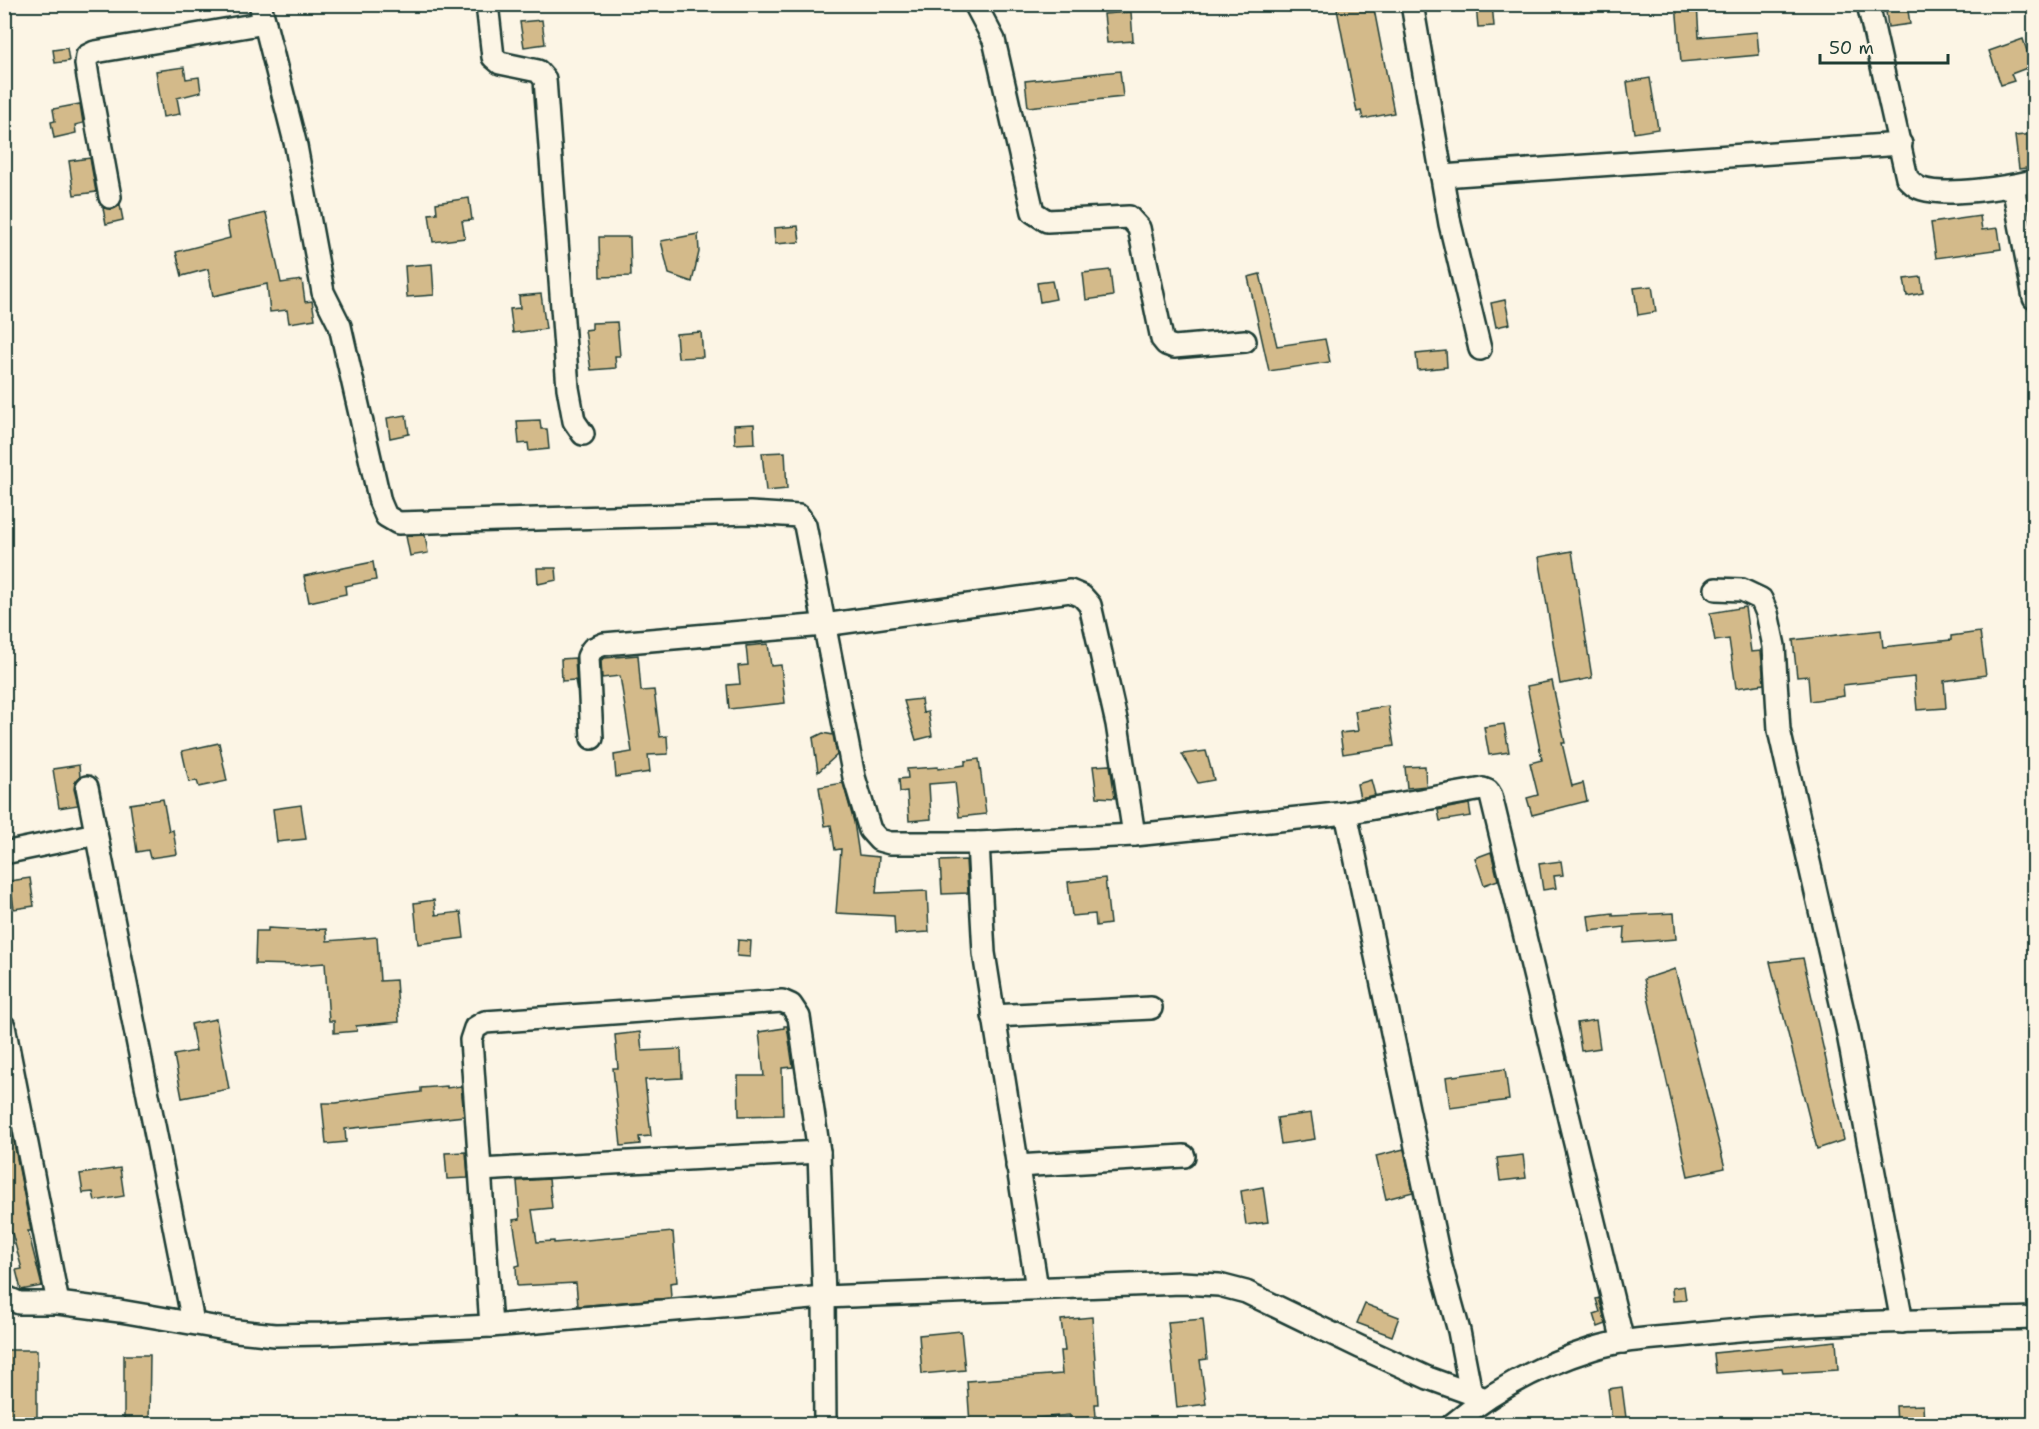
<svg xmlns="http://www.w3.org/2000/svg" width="2039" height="1429" viewBox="0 0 2039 1429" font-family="'Shantell Sans',sans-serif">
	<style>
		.building { fill: #d3ba8a; stroke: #1f3d34; stroke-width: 1.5 }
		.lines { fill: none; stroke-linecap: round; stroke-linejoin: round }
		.minor-casing { stroke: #1f3d34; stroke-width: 26 }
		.minor { stroke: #fcf5e5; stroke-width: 21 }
	</style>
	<rect width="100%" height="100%" fill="#fcf5e5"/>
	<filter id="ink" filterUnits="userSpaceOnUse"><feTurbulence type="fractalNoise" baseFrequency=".0167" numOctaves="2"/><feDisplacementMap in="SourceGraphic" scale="12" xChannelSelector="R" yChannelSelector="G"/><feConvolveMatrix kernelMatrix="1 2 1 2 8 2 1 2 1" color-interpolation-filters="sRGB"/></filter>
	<g filter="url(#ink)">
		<g class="building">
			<polygon points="1336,4 1373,4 1394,113 1363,119 1361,111 1357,112"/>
			<polygon points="1476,4 1492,4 1494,26 1478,27"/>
			<polygon points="1676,4 1697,4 1699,37 1757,32 1759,55 1681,62"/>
			<polygon points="1885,4 1907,4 1910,24 1888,27"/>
			<polygon points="1131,12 1133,41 1107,43 1104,14"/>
			<polygon points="542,20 545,44 524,47 520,22"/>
			<polygon points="2023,39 2032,66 2011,74 2014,81 2001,85 1989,51"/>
			<polygon points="67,48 69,61 55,63 53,50"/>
			<polygon points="184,67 186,79 199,77 201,92 177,98 180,114 163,117 156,71"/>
			<polygon points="1120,71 1123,97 1028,107 1025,81"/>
			<polygon points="1650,78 1658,129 1634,133 1627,82"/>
			<polygon points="80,104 83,123 75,125 76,133 54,138 51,122 55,121 53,109"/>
			<polygon points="2034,134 2034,167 2019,169 2015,136"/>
			<polygon points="90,158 96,192 74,195 69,161"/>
			<polygon points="469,198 472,220 462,221 465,238 433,242 429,214 437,213 436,203"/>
			<polygon points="120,205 123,220 106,224 103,208 113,209"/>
			<polygon points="266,213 281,283 302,280 305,302 312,301 315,319 289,323 287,310 270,312 267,284 213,296 208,269 182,276 176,252 230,238 227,222"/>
			<polygon points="1980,216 1982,230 1998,228 2001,249 1936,258 1931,223"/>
			<polygon points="798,226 800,242 775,244 774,228"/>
			<polygon points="698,234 699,252 692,282 669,274 661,241"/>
			<polygon points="599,237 630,237 631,276 600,277"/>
			<polygon points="432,264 434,295 407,297 405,266"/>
			<polygon points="1110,270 1113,296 1086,300 1083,273"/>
			<polygon points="1260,274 1277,346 1325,339 1330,362 1269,371 1248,277"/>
			<polygon points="1921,277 1923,293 1907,296 1904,279"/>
			<polygon points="1052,281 1056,299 1040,302 1037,283"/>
			<polygon points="1652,286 1656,312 1638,315 1634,288"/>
			<polygon points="541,294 546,329 513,333 510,309 520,308 519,296"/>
			<polygon points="1505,300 1510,324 1496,327 1491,303"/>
			<polygon points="617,322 620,356 615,356 616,368 591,370 585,330 592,329 592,323"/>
			<polygon points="701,332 703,357 678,358 676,334"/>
			<polygon points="1446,351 1447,367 1418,370 1416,354"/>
			<polygon points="406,415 409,434 390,438 387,418"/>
			<polygon points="540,420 541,429 547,429 549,449 529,451 528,443 519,444 517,421"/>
			<polygon points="754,424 755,443 735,444 734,425"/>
			<polygon points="785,452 787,489 766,491 762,453"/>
			<polygon points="425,535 428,553 410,556 406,536"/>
			<polygon points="1572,551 1592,678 1560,684 1539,557"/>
			<polygon points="373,562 376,580 345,586 346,594 309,602 304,576"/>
			<polygon points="537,568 556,568 557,580 538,584"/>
			<polygon points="1745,607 1751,652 1761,651 1764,684 1736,688 1729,639 1715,641 1710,613"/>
			<polygon points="1881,630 1883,647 1951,640 1951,636 1980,632 1986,675 1944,681 1946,708 1917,710 1914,677 1843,685 1844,696 1810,701 1808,676 1797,677 1793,640"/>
			<polygon points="768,644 771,666 781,665 785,703 729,709 727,685 740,684 738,666 748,665 746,646"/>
			<polygon points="638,655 641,691 654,690 660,737 667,736 668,754 648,755 650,772 616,777 614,755 632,752 620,676 602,678 601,660 605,658"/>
			<polygon points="575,658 577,691 575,680 562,681 561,659"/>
			<polygon points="1552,681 1565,743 1562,743 1572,786 1583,783 1587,801 1532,815 1527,798 1538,795 1530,763 1542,760 1527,686"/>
			<polygon points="921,699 923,713 928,712 932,736 916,740 904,701"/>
			<polygon points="1388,706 1394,746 1343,754 1340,733 1358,731 1355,711"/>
			<polygon points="1504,724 1509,752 1489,755 1484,727"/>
			<polygon points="823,733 833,735 837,755 818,772 813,738"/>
			<polygon points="219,743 227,781 199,787 197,781 189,782 182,751"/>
			<polygon points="1206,751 1214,780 1198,783 1182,754"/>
			<polygon points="979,759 986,814 959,817 955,782 929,784 931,819 909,821 907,791 900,792 899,779 908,778 907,769 938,767 938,769 965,765 965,761"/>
			<polygon points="79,765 80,777 75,782 74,789 78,805 59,808 53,769"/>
			<polygon points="1110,765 1115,798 1097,797 1093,766"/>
			<polygon points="1425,766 1426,786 1407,788 1405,767"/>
			<polygon points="1371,780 1375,795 1360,798 1357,784"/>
			<polygon points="843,783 854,822 859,855 879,857 876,893 927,891 929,932 895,934 894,916 836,913 841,849 835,850 831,825 825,826 819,787"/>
			<polygon points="163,799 169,831 173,830 177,854 150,858 148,850 137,852 130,804"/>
			<polygon points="1469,804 1471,816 1440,821 1438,810"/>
			<polygon points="301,805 306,839 277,842 273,809"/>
			<polygon points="1491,852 1498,880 1484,885 1475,858"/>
			<polygon points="966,860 968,893 942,894 940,861"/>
			<polygon points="1561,861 1563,875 1554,876 1556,888 1543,890 1539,864"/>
			<polygon points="30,878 34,906 14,909 10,881"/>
			<polygon points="1105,878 1110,924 1096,926 1095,914 1072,916 1068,882"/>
			<polygon points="434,900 436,915 461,912 464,938 418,944 414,903"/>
			<polygon points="1613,913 1613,916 1674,913 1676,939 1624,943 1625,927 1590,931 1588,916"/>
			<polygon points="268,928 305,930 326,929 327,941 377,937 380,981 396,980 399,1022 356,1026 357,1031 334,1033 334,1021 329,1021 325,963 297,965 255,964 256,931 268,931"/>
			<polygon points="738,940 751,941 750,957 737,956"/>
			<polygon points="1803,958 1844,1140 1817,1149 1770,962"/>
			<polygon points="1675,969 1725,1168 1688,1176 1644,979"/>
			<polygon points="216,1019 229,1089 182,1098 174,1055 196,1051 191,1024"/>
			<polygon points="1596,1020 1600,1048 1581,1051 1577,1023"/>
			<polygon points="784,1026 787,1026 793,1067 782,1068 783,1115 739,1116 738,1076 764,1076 759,1032 784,1028"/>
			<polygon points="640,1032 642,1051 681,1049 682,1078 645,1080 651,1136 639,1137 640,1144 621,1146 613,1068 618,1068 615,1035"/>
			<polygon points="1505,1069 1509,1100 1450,1108 1446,1077"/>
			<polygon points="447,1086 447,1088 461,1086 464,1116 345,1129 346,1142 326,1144 322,1103 336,1103 421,1092 421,1088"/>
			<polygon points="5,1096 31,1231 28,1231 42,1286 21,1290 16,1270 22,1269 12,1233 6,1234 4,1224"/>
			<polygon points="1311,1113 1315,1139 1281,1144 1277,1118"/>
			<polygon points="1404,1149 1413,1192 1386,1199 1376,1156"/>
			<polygon points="466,1152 468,1178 447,1179 445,1153"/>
			<polygon points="1523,1155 1526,1178 1500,1181 1497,1158"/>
			<polygon points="120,1168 124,1196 95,1201 93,1192 83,1193 80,1174"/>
			<polygon points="549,1179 552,1208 532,1210 537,1242 554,1241 554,1243 673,1232 677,1282 670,1283 671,1298 578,1306 576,1283 517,1286 516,1266 520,1265 513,1220 520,1219 517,1181"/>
			<polygon points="1263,1187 1268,1222 1246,1225 1241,1191"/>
			<polygon points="1684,1286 1686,1300 1673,1301 1672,1288"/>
			<polygon points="1599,1298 1606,1324 1598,1327 1594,1314 1600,1312 1596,1299"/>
			<polygon points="1365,1304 1399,1317 1392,1336 1357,1323"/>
			<polygon points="1092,1317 1098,1404 1095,1404 1096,1417 1070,1419 1070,1415 970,1424 967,1381 1062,1374 1060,1351 1065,1351 1061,1320"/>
			<polygon points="1203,1319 1207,1359 1200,1360 1206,1404 1177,1408 1168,1322"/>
			<polygon points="961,1331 965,1370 922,1374 919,1335"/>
			<polygon points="1836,1341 1838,1370 1783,1373 1782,1368 1716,1373 1714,1353"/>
			<rect x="7" y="1350" width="30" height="75"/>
			<polygon points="124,1355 150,1355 149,1425 124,1425"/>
			<polygon points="1622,1387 1626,1418 1612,1420 1608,1389"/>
			<polygon points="1923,1405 1924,1425 1897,1425 1896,1406"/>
		</g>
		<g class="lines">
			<defs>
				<g id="minor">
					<polyline points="260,4 296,146 323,292 340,326 380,502 386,516 398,523 750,513 799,516 805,525 854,777 870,830 879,840 890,843 978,843 1134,835 1346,813"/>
					<polyline points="487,4 493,57 500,63 538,71 545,79 568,388 574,421 583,434"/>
					<polyline points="975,4 994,40 1033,212 1047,221 1129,217 1139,228 1162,339 1166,344 1174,347 1245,341"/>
					<polyline points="1412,4 1450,224 1480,349"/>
					<path d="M1868,4L1907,178C1912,183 1915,187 1922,189C1948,197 2008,187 2034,181"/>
					<polyline points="1442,176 1901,144"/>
					<polyline points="2013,186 2034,298"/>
					<polyline points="110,197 88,77 86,64 87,56 95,52 265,23"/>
					<polyline points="1716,589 1742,590 1761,599 1767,613 1774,646 1779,730 1847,1029 1902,1322"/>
					<polyline points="592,738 588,657 592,649 604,644 824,625 1070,591 1082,596 1090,605 1117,724 1134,835"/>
					<polyline points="87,787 193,1322"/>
					<polyline points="978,843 984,953 1037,1288"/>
					<polyline points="4,853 96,834"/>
					<polyline points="993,1016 1151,1008"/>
					<polyline points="4,1026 58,1303"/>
					<polyline points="1017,1166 1184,1156"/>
					<polyline points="480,1170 819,1152"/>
					<polyline points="4,1296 19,1303 58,1303 120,1311 237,1331 275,1335 323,1334 491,1326 824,1297 1181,1283 1219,1285 1246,1292 1360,1347 1428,1378 1486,1399"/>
					<polyline points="491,1326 471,1040 475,1028 485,1022 782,1001 791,1005 799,1017 819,1152 824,1297 825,1424"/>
					<polyline points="1471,1393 1459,1331 1441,1266 1346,813 1483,789 1488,791 1491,796 1623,1342"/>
					<path d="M1453,1424C1494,1390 1541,1365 1592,1349C1626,1338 1664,1338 1699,1334C1810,1322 1923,1321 2034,1318"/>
				</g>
			</defs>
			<use href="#minor" class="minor-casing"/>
			<use href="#minor" class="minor"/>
		</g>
	</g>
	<rect width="2039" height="1429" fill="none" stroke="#fcf5e5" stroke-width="24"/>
	<rect x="12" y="12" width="2015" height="1405" fill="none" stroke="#1f3d34" stroke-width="2" filter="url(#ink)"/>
	<path d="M1820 54v9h128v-9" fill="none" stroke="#1f3d34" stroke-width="3"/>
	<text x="1829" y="54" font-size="18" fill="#1f3d34" stroke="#fcf5e5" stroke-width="4.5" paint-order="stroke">50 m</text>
</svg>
